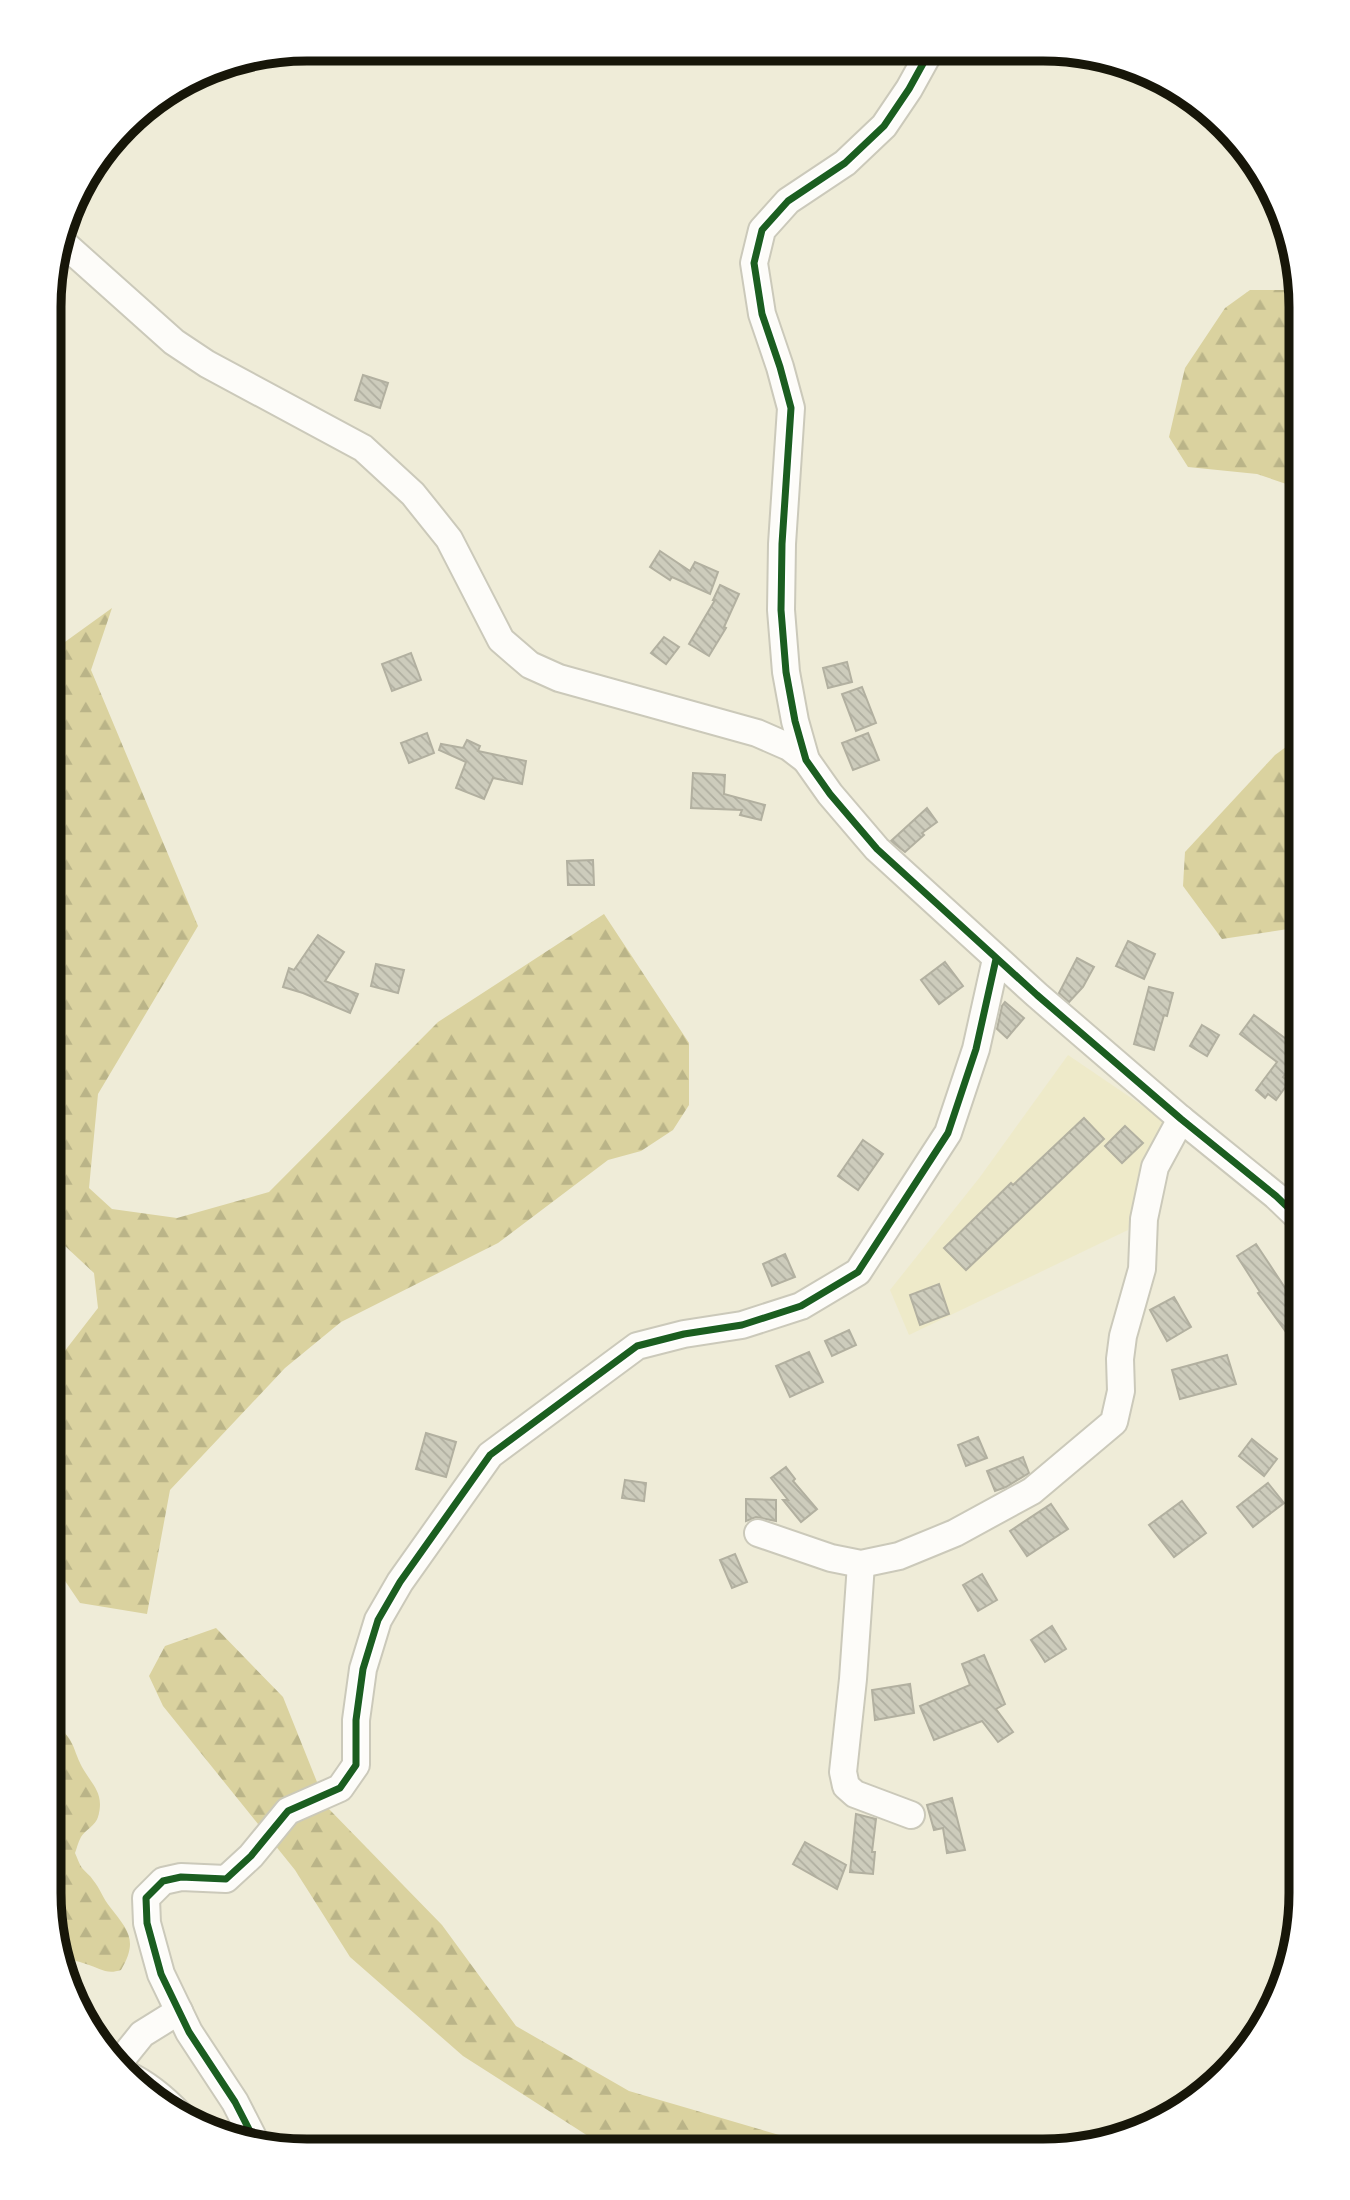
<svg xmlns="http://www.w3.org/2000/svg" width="1350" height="2200" viewBox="0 0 1350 2200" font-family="Overpass,sans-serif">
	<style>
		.built { fill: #eeeac9 }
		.forest { fill: url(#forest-firs) }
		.building { fill: url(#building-back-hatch); stroke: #b2b0a0; stroke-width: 2 }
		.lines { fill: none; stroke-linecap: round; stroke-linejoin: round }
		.minor-casing { stroke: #cbc9ba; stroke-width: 30 }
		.minor { stroke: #fdfcf9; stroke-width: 26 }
		.cycleway-casing { stroke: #fff; stroke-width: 11 }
		.cycleway { stroke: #1b5e20; stroke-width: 7 }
		.rim { fill: none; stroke: #171609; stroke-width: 9 }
	</style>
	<defs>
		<pattern id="forest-firs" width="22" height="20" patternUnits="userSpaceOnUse" patternTransform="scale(1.75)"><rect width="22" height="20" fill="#dad29f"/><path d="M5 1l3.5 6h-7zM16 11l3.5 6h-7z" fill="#bab488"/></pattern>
		<pattern id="building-back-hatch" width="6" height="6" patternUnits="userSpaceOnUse" patternTransform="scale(1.75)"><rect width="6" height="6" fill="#cdccbc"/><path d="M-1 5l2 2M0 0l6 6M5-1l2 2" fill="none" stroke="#afaea0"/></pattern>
	</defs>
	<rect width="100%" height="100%" fill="#efecd8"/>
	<polygon class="built" points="1068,1055 1171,1125 1147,1163 1128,1230 909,1335 890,1290 980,1177"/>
	<g class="forest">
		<polygon points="1250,290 1298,290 1301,307 1301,489 1257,474 1188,467 1169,437 1185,368 1225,308"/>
		<polygon points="112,608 91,670 198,926 98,1094 89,1188 112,1209 177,1218 269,1192 438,1022 604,914 689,1043 689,1105 673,1130 641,1151 608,1160 498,1243 341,1322 285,1368 170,1490 147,1614 80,1603 61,1575 49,1563 50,1365 57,1361 98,1308 94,1273 50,1232 50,963 61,889 50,872 51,652"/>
		<polygon points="1301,736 1301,927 1222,939 1183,886 1185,852 1275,755"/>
		<polygon points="216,1628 283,1697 327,1807 442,1925 516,2026 629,2091 786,2137 802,2150 610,2150 463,2056 350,1957 295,1870 163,1706 149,1676 165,1646"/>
		<path d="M49,1723H52C75,1738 71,1745 82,1767C92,1785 105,1793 98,1817C96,1825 85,1830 81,1837C78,1842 77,1848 75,1853C77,1857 79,1864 82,1868C85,1872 90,1875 93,1880C100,1888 103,1899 110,1907C129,1931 138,1941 121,1970C106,1975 100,1968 86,1964C78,1961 70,1959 62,1959L49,1893Z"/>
	</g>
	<g class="building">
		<polygon points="363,375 388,383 380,408 355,400"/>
		<polygon points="660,551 690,571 695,562 718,572 710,594 672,577 670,580 650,567"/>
		<polygon points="720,585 739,594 724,627 726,628 709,656 689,644 715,600 713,600"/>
		<polygon points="664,637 679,647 666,664 651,653"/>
		<polygon points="411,653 421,680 392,691 382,664"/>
		<polygon points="847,662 852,682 828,688 823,668"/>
		<polygon points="862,687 876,723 856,731 842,694"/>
		<polygon points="427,733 434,753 409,763 401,743"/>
		<polygon points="868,733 879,760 853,770 842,743"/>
		<polygon points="467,740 480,746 478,751 526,761 522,784 493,778 484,799 456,788 466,762 439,750 441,744 463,748"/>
		<polygon points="693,773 725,775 724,794 765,805 761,820 740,815 742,810 691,808"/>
		<polygon points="927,808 937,822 922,833 924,835 905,852 891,841"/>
		<polygon points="593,860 594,885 568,885 567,861"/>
		<polygon points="318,935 344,952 325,981 358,994 350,1013 303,993 283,987 289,968 294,970"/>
		<polygon points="1128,941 1155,954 1144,979 1116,966"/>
		<polygon points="1077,958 1094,967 1083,987 1069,1002 1059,993"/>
		<polygon points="945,962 963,986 939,1004 921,980"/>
		<polygon points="376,964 404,970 398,993 371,986"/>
		<polygon points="1149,987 1173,993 1167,1016 1164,1015 1154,1050 1134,1044"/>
		<polygon points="1005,1002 1024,1018 1007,1038 997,1029 1002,1006"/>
		<polygon points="1254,1015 1301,1050 1301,1055 1283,1077 1289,1082 1276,1100 1268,1094 1265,1098 1256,1090 1277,1062 1240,1034"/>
		<polygon points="1202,1025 1219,1035 1207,1056 1190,1046"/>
		<polygon points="1084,1118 1104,1139 966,1270 944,1248 1011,1183 1013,1185"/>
		<polygon points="1125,1126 1143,1143 1122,1163 1105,1146"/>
		<polygon points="863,1140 883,1154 858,1190 838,1176"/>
		<polygon points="1256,1244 1301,1312 1301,1353 1258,1293 1260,1292 1237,1256"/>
		<polygon points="785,1254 795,1277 772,1286 763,1264"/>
		<polygon points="939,1284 949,1314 920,1325 910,1295"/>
		<polygon points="1174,1297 1191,1327 1167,1341 1150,1310"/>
		<polygon points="849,1330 856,1345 832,1356 825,1341"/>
		<polygon points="809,1352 823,1382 790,1397 776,1366"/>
		<polygon points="1227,1355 1236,1384 1180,1399 1172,1370"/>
		<polygon points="426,1433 456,1442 446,1477 416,1469"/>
		<polygon points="978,1437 987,1458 966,1466 958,1445"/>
		<polygon points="1252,1439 1277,1459 1264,1476 1239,1456"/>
		<polygon points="1023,1457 1029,1473 1006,1487 995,1491 987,1471"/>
		<polygon points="786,1467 795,1479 793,1481 817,1509 801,1522 783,1500 788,1500 771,1478"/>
		<polygon points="625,1480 646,1483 644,1501 622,1498"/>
		<polygon points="1268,1483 1284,1503 1253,1527 1237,1507"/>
		<polygon points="746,1499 776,1500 776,1521 756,1517 746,1521"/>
		<polygon points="1182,1501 1206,1533 1174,1557 1149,1525"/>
		<polygon points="1051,1504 1068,1529 1027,1556 1010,1531"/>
		<polygon points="735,1554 747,1582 732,1588 720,1560"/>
		<polygon points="982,1574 997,1600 978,1611 963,1585"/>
		<polygon points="1052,1626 1066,1649 1045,1662 1031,1640"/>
		<polygon points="984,1655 1005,1704 996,1709 1013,1732 998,1742 982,1721 934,1740 920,1706 970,1685 962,1664"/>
		<polygon points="910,1684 914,1713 875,1720 872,1690"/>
		<polygon points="952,1798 965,1850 947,1853 943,1828 934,1830 927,1805"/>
		<polygon points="856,1814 876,1819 872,1852 875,1852 873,1874 850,1872"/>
		<polygon points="805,1842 846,1865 837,1889 793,1864"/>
	</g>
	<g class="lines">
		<defs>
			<g id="minor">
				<polyline points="930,51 909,89 884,126 845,163 788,201 762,230 754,263 762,314 780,367 791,408 782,544 781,610 786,672 795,721 806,760 830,794 877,849 1037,995 1181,1119 1276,1196 1301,1220"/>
				<polyline points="61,241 174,342 207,364 363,448 413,494 449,539 501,640 530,665 559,678 757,733 789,747 806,760"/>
				<polyline points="758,1533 831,1558 861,1564 899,1556 955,1533 1032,1491 1114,1422 1121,1391 1120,1359 1123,1336 1142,1269 1144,1219 1155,1167 1181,1119"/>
				<polyline points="861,1564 853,1679 843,1772 846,1786 855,1794 911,1815"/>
				<polyline points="117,2065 142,2034 179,2011"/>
				<path d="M126,2074C147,2084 164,2098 180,2115"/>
				<polyline points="257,2145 235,2102 189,2032 161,1974 147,1923 146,1898 163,1881 181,1877 226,1879 251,1856 288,1811 340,1788 356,1765 356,1720 363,1669 378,1620 400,1582 490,1455 637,1346 684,1334 742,1325 801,1306 858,1272 948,1133 976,1049 996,959"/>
			</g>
		</defs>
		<use href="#minor" class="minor-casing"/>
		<use href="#minor" class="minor"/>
		<defs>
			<g id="cycleway">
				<polyline points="930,51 909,89 884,126 845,163 788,201 762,230 754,263 762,314 780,367 791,408 782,544 781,610 786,672 795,721 806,760 830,794 877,849 1037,995 1181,1119 1276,1196 1301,1220"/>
				<polyline points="257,2145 235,2102 189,2032 161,1974 147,1923 146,1898 163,1881 181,1877 226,1879 251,1856 288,1811 340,1788 356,1765 356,1720 363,1669 378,1620 400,1582 490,1455 637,1346 684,1334 742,1325 801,1306 858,1272 948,1133 976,1049 996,959"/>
			</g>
		</defs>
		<use href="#cycleway" class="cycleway-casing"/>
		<use href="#cycleway" class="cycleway"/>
	</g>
	<path d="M0 0H1350V2200H0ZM307 61H1043A246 246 0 0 1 1289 307V1893A246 246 0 0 1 1043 2139H307A246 246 0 0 1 61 1893V307A246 246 0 0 1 307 61Z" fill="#fff" fill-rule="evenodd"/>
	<path class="rim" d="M307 61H1043A246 246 0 0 1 1289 307V1893A246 246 0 0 1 1043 2139H307A246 246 0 0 1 61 1893V307A246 246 0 0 1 307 61Z"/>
</svg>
